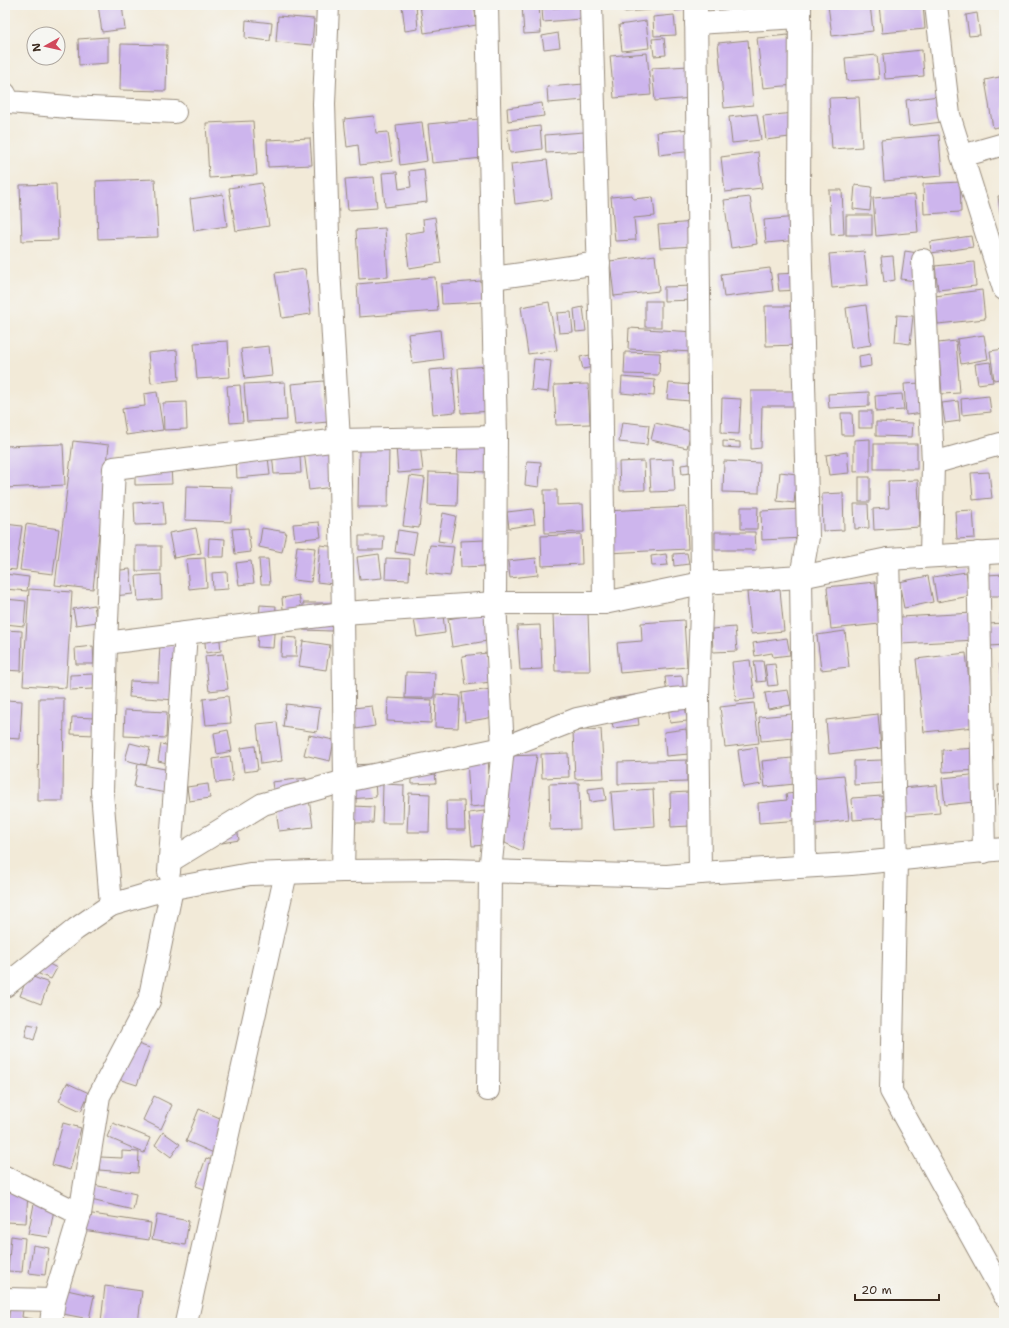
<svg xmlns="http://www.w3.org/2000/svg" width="1009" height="1328" viewBox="0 0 1009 1328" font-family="'Shantell Sans',sans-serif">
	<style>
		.building { fill: #cdb5ed }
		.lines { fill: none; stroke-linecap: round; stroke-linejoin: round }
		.minor-casing { stroke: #968a7b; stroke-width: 24 }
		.minor { stroke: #fff; stroke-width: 22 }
	</style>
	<rect width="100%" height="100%" fill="#f6f6f2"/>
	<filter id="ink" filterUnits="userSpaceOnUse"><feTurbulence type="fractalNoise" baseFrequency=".025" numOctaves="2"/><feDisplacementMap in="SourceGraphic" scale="8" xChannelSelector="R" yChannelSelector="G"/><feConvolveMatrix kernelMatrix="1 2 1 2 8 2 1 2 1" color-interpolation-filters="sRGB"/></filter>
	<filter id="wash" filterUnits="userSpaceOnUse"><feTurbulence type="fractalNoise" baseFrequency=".012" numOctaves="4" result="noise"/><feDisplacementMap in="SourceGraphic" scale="16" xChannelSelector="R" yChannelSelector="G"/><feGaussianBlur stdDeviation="0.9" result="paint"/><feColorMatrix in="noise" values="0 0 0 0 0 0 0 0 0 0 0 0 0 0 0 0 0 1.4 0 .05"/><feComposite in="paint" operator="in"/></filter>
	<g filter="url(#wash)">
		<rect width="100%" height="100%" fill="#f2ead8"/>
		<g id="blocks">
			<g class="building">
				<polygon points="98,5 122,5 125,29 102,32"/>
				<polygon points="402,5 416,5 418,29 405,31"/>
				<polygon points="420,5 474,5 477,25 424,33"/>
				<polygon points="522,5 539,5 541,33 524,34"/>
				<polygon points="624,5 650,5 650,10 624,12"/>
				<polygon points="674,5 687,5 687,9 675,11"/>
				<polygon points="828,5 870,5 873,31 832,36"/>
				<polygon points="879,5 923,5 925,29 882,33"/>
				<polygon points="580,6 581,19 543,22 542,9"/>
				<polygon points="977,13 980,35 969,36 966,15"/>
				<polygon points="674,15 676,35 654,36 653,17"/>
				<polygon points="278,16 314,19 312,45 276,42"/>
				<polygon points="246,20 272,23 270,41 245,38"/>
				<polygon points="646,21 649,48 622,51 619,25"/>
				<polygon points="558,33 560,47 544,49 542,36"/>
				<polygon points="788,35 794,85 763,88 757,38"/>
				<polygon points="108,37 108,63 79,65 78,39"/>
				<polygon points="664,38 666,55 654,56 652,39"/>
				<polygon points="748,40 753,105 724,108 718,43"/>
				<polygon points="121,44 167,45 166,91 120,90"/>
				<polygon points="922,50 924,76 885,79 883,54"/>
				<polygon points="647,53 651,95 614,98 610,56"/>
				<polygon points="877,55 879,79 847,81 845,58"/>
				<polygon points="690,66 693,98 655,101 652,68"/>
				<polygon points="1004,76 1004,126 993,128 985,80"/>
				<polygon points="584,84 585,100 548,103 547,87"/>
				<polygon points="939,96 942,122 909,126 906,100"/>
				<polygon points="859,97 862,147 832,149 829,98"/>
				<polygon points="542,103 544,116 508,121 507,108"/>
				<polygon points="795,113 797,136 766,140 763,116"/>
				<polygon points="757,114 761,140 732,143 729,117"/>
				<polygon points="374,116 376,133 388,132 392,161 360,165 358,145 347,147 344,119"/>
				<polygon points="479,119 483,158 432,163 428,124"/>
				<polygon points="253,121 257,175 209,178 206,123"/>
				<polygon points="422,122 427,161 400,165 396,125"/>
				<polygon points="540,126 542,149 510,153 507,130"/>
				<polygon points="690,129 693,151 659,155 657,132"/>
				<polygon points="584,132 586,151 546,153 545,135"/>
				<polygon points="939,135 942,176 884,181 881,140"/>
				<polygon points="310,138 312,165 268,167 267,140"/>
				<polygon points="758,152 762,188 725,192 721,157"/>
				<polygon points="547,160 552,199 515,204 511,164"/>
				<polygon points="424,169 427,202 385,207 382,173 397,172 399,189 411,187 409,171"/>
				<polygon points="374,177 377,208 348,210 345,179"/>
				<polygon points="155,179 158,237 98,239 96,181"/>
				<polygon points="960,182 961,212 924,214 923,184"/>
				<polygon points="262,183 269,226 236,231 229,188"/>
				<polygon points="56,184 58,240 22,241 20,185"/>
				<polygon points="855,185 872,187 870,211 853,209"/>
				<polygon points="829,190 842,190 844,234 831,235"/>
				<polygon points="223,194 227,226 194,231 190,199"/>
				<polygon points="632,195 633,199 653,197 655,216 634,218 636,240 615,241 611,197"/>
				<polygon points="915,195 918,232 876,236 873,198"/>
				<polygon points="1004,195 1004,218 1001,218 998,196"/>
				<polygon points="750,197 757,244 731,248 724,200"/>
				<rect x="846" y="215" width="26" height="20"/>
				<polygon points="435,217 441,263 409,268 405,234 424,231 423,219"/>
				<polygon points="797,217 799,240 766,243 764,220"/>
				<polygon points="694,222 695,246 660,248 658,225"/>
				<polygon points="385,228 388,277 359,279 356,230"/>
				<polygon points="971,236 973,247 931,253 930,242"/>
				<polygon points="864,251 868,285 832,288 829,254"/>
				<polygon points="905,251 918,253 915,281 901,279"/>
				<polygon points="655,255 659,291 614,296 610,261"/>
				<polygon points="893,256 895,280 884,282 881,257"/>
				<polygon points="974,262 976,286 938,290 935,266"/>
				<polygon points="770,268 773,291 724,297 721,274"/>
				<polygon points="305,269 311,314 282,318 275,273"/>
				<polygon points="799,273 800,290 779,291 777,274"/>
				<polygon points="435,277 438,311 359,317 357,284"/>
				<polygon points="481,281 483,302 442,304 441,284"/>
				<polygon points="694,286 695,300 664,301 664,287"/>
				<polygon points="982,290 985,319 938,324 935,296"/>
				<rect x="645" y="301" width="16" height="26"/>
				<polygon points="549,302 557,350 528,354 521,307"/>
				<polygon points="866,305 871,345 851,348 846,308"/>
				<polygon points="765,306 797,306 798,345 766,346"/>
				<polygon points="583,307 586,331 576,332 574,309"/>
				<polygon points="571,312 573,332 559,333 557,313"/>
				<polygon points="897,315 913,316 910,344 895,342"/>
				<polygon points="629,328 695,332 694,352 628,349"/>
				<polygon points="440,330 443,359 412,363 408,334"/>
				<polygon points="984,335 988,359 961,364 957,339"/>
				<polygon points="228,341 230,377 197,379 194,343"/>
				<polygon points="956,341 960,393 942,394 938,343"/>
				<polygon points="269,346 272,376 245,379 241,349"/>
				<polygon points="1004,349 1004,378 994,380 990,351"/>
				<polygon points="177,350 179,380 151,383 148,353"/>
				<polygon points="625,352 660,353 659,375 624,374"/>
				<polygon points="870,354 871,366 860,368 859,356"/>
				<polygon points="590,355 593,367 583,369 580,357"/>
				<polygon points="534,359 551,361 548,392 531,390"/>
				<polygon points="990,362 993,382 978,384 975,364"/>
				<polygon points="489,366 492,411 461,413 458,368"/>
				<polygon points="452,368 456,412 433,414 429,370"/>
				<polygon points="622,377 655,380 654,396 621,393"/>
				<polygon points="324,381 328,422 295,425 291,384"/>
				<polygon points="285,382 287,420 247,422 244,384"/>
				<polygon points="669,383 691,385 690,401 667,399"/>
				<polygon points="921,383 924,413 906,415 904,384"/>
				<polygon points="588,384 590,424 556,425 554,385"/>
				<polygon points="240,385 243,422 230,423 227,386"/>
				<polygon points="751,391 801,391 801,406 762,406 761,448 751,449"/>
				<polygon points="157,392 163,430 126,435 122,409 145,406 144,394"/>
				<polygon points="869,392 869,406 829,408 828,394"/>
				<polygon points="902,394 904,410 876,412 875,396"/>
				<polygon points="989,396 991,412 962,415 961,399"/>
				<polygon points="722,398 741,399 739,434 721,433"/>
				<polygon points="958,401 960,421 945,423 942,403"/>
				<polygon points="186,402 187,429 164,430 163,403"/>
				<rect x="859" y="411" width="13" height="17"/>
				<polygon points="841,413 852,413 853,435 842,435"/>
				<polygon points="622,422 649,425 647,445 619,442"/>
				<polygon points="876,422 913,423 912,437 876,436"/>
				<polygon points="655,423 691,431 687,448 651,440"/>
				<polygon points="870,439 870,471 854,472 854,440"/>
				<polygon points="73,441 109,445 93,589 55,585"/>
				<polygon points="299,441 301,473 274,474 271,442"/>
				<polygon points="327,441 333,487 309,490 303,444"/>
				<polygon points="458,441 488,442 487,472 457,471"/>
				<polygon points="723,441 740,442 740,448 723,447"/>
				<polygon points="63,444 65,485 5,488 5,446"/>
				<polygon points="420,444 423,471 398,473 396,446"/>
				<rect x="874" y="444" width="43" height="25"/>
				<polygon points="359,447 389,447 388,507 358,507"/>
				<polygon points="847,452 849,473 829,475 826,455"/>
				<polygon points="268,457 270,475 237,478 236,460"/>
				<polygon points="673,459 675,491 651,492 649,460"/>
				<polygon points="527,461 541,462 539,487 525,485"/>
				<polygon points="644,461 645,490 620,491 619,462"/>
				<polygon points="724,461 760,463 759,493 723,492"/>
				<polygon points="689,464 691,473 682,474 681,465"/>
				<polygon points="171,467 172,484 135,485 135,468"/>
				<polygon points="429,472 458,473 457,506 428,505"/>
				<polygon points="780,472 797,474 794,503 777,501"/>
				<polygon points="989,472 992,498 973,500 971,473"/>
				<polygon points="410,476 425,478 419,528 403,526"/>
				<rect x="859" y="477" width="11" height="25"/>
				<polygon points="918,480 920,527 874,530 873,509 889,508 888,481"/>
				<polygon points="186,486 232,487 231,522 185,520"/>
				<polygon points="544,490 557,490 557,505 583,504 584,532 545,533"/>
				<polygon points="843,493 844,530 823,531 822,494"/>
				<polygon points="163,501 165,524 135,525 134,503"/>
				<polygon points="854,504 868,504 869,528 855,529"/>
				<polygon points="686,507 688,549 608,553 606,511"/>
				<polygon points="741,507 758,507 757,529 741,529"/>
				<polygon points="533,509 535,524 509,528 507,512"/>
				<polygon points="803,509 804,538 762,540 761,511"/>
				<polygon points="973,510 975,538 957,539 955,511"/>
				<polygon points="443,513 456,516 451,543 438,541"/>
				<polygon points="319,522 321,537 295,540 293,524"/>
				<polygon points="5,524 22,526 16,570 5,569"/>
				<polygon points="26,524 59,529 53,574 20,570"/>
				<polygon points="196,528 201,553 174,558 169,533"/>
				<polygon points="248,528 251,552 235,554 232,529"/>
				<polygon points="262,528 286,532 282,552 259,547"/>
				<polygon points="398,530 417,533 413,555 395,552"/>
				<polygon points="715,532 755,532 756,550 715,550"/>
				<polygon points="581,534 582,564 542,566 541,536"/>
				<polygon points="359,536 384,536 383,550 359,550"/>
				<polygon points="209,538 225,539 224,557 208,557"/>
				<polygon points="486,540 486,566 461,567 460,541"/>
				<polygon points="320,545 337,547 333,584 317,582"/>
				<polygon points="430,545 454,547 450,576 426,573"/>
				<rect x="136" y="546" width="25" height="25"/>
				<polygon points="297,546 315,548 311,582 293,580"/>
				<polygon points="687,553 689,564 674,566 673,554"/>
				<polygon points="379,554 382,578 360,580 357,557"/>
				<polygon points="666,554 668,565 652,566 651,556"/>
				<polygon points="205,558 207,587 189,589 186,559"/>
				<polygon points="386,558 410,559 409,580 385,579"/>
				<polygon points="536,558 538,575 510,578 508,561"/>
				<polygon points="259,559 268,559 270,584 261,584"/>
				<polygon points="251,561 254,583 239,585 236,563"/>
				<polygon points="130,569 133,594 114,596 112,571"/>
				<polygon points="227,572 228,589 213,590 212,573"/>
				<polygon points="966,572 970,596 937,602 933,577"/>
				<polygon points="5,574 29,577 27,591 5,589"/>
				<polygon points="161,574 162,599 138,601 136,576"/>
				<polygon points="1004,574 1004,596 986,596 986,575"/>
				<polygon points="928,576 933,602 904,608 899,582"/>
				<polygon points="875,582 880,624 831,629 827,587"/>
				<polygon points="29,589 72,592 66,688 23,685"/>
				<polygon points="780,590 784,631 751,634 747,592"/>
				<polygon points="299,595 301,607 283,609 282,598"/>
				<polygon points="5,599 26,601 24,626 5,624"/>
				<polygon points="303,603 331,603 332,631 303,630"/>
				<polygon points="1001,603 1004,603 1004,619 1000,619"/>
				<polygon points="94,605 97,622 76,625 73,609"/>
				<polygon points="260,605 276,606 273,648 257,647"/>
				<polygon points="485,612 487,641 452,647 448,619"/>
				<polygon points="588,613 590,671 555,671 553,614"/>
				<polygon points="974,613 976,640 901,644 900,617"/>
				<polygon points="443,615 445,633 417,637 414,619"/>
				<polygon points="684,620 687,667 620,673 617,643 642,641 641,623"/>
				<polygon points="1004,623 1004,645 990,646 988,624"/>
				<polygon points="540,625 542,669 520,670 517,626"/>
				<polygon points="735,627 737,651 713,652 712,629"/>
				<polygon points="5,630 22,631 21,671 5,670"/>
				<polygon points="219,631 221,651 206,653 204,633"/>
				<polygon points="845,631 849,667 821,670 817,635"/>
				<polygon points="282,637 297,638 296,657 281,657"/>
				<polygon points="787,638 790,655 773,657 772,653 755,656 753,643"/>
				<polygon points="303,641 330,645 326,670 299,666"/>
				<polygon points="160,645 180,646 176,700 129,697 130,681 158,682"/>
				<polygon points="93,646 94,664 76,664 75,648"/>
				<polygon points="487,653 491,682 466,685 462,656"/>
				<polygon points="966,653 974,727 924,732 916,659"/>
				<polygon points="223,654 228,689 209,691 205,656"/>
				<polygon points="750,660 755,699 736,701 732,662"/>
				<polygon points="754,661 763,661 766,681 757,682"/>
				<polygon points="999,663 1004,663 1004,685 1002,685"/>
				<polygon points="775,664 778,685 768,686 765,665"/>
				<polygon points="406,672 435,673 434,698 405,698"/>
				<polygon points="94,674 94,689 70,690 70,675"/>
				<polygon points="682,676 687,721 670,723 665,677"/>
				<polygon points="491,689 494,717 465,722 462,693"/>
				<polygon points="788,690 791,705 768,709 765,693"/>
				<polygon points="436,694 460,696 458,728 435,727"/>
				<polygon points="635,695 639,725 613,728 609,699"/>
				<polygon points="228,696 231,723 206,725 203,699"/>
				<polygon points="39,698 64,698 63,801 38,801"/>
				<polygon points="388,698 432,700 431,723 387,721"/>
				<polygon points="5,700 22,701 20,739 5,738"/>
				<polygon points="754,703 759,743 725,747 720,707"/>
				<polygon points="286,704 320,708 317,732 283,727"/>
				<polygon points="372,706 375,726 356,729 353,708"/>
				<polygon points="125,710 167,712 166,738 124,736"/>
				<polygon points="792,714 794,738 761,741 759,717"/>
				<polygon points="878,714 881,748 829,754 826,720"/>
				<polygon points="72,717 95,718 95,735 71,734"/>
				<polygon points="277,722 282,761 261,764 257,724"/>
				<polygon points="601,729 604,778 575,779 573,731"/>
				<polygon points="686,729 689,754 666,756 664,732"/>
				<polygon points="228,730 232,751 217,754 214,733"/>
				<polygon points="309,735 334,740 330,761 304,755"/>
				<polygon points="130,743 150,748 146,765 125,760"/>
				<polygon points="161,744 175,747 172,764 158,761"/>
				<polygon points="255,746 258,770 244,772 241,748"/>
				<polygon points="757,747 762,784 743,787 738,750"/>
				<polygon points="979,748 980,770 943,772 942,750"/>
				<polygon points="568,753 569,777 542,778 541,754"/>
				<polygon points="537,755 522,851 505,843 508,756"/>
				<polygon points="230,756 233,781 216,783 213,759"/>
				<polygon points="488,758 491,805 470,807 467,760"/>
				<polygon points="792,758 795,784 765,787 762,761"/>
				<polygon points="434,759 436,783 412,784 411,760"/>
				<polygon points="687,760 687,782 618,784 618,762"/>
				<polygon points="882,760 883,783 854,785 854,761"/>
				<polygon points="138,764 170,770 166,793 134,787"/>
				<polygon points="374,764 376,797 350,799 349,765"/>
				<polygon points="980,774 983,801 945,805 942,778"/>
				<polygon points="844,775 849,820 815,824 810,778"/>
				<polygon points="306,778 313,827 279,831 272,782"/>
				<polygon points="579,783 580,829 550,830 549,784"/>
				<polygon points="208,784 210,798 189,801 187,787"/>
				<polygon points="383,784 404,785 403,823 382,823"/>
				<polygon points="937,785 940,813 905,816 902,788"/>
				<polygon points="998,785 1004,785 1004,807 1000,808"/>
				<polygon points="604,787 606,800 590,802 588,789"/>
				<polygon points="653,789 655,826 614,829 611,792"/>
				<polygon points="688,792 690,826 671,827 670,793"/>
				<polygon points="409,793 430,794 429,832 407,832"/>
				<polygon points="800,793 802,820 759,823 758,803 787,800 786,794"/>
				<polygon points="882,796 884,818 853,820 852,798"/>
				<polygon points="446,801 464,801 465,830 447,830"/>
				<polygon points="353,806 374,807 373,823 353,823"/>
				<polygon points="484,811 487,845 472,846 469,813"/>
				<polygon points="236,822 239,840 222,843 219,825"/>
				<polygon points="45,962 57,968 51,979 39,974"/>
				<polygon points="28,975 49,983 41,1004 20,996"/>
				<polygon points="28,1024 38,1026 34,1040 25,1037"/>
				<polygon points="131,1042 150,1048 137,1085 118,1079"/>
				<polygon points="67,1083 89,1093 81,1111 59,1101"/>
				<polygon points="154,1096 172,1105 161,1129 143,1120"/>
				<polygon points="199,1109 229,1122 216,1154 186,1141"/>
				<polygon points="63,1123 81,1128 70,1170 52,1165"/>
				<polygon points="113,1123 150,1138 144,1153 107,1137"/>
				<polygon points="163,1132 180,1144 171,1157 155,1145"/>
				<polygon points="122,1151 139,1152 138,1173 99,1170 100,1157 122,1158"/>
				<polygon points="206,1158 221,1163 210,1191 196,1186"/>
				<polygon points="94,1185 136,1194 133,1210 91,1200"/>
				<polygon points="5,1192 28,1193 26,1223 5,1222"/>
				<polygon points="34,1204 54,1209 49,1237 28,1234"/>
				<polygon points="86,1213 151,1223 149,1240 83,1230"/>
				<polygon points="157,1215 189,1221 185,1245 152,1239"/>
				<polygon points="11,1236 25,1238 22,1272 8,1271"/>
				<polygon points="33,1245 49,1248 45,1275 29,1273"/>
				<polygon points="105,1286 142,1291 138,1323 101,1322"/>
				<polygon points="67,1290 94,1296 89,1319 63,1314"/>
				<polygon points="10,1308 23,1310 22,1317 33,1319 33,1323 8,1323"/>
			</g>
		</g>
	</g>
	<g filter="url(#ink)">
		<use href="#blocks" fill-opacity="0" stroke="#968a7b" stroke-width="1"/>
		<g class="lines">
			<defs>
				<g id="minor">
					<polyline points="328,5 324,104 329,268 339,440 343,613 345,781 343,871"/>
					<polyline points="487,5 496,437 495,603 503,748 490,871 488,1090"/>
					<polyline points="591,5 601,346 604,603"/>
					<polyline points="696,5 702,583 698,697 700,873"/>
					<polyline points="800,5 799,190 808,537 801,577 805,866"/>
					<polyline points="936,5 949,115 1004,289"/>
					<polyline points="696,23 800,17"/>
					<polyline points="5,94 9,102 69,107 175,112"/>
					<polyline points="962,156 1004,144"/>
					<polyline points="923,260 933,463 931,556"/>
					<polyline points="493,278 599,263"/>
					<polyline points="933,463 1004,443"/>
					<polyline points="978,553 984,852"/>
					<polyline points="888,559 896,861 891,1091 1004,1295"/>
					<polyline points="106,643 343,613 495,603 604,603 702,583 801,577 888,559 1004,552"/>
					<polyline points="170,861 263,804 345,781 503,748 577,719 672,699 698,697"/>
					<polyline points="169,872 186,633"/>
					<polyline points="111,905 102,792 106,643 114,468 339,440 496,437"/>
					<polyline points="5,986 76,929 111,905 152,893 168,889 250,874 343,871 446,870 667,876 700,873 851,864 1004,849"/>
					<polyline points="5,1177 80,1214"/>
					<polyline points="5,1299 54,1300 51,1323"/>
					<polyline points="54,1300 80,1214 99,1096 149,1001 172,888"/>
					<polyline points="186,1323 286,873"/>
				</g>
			</defs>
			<use href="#minor" class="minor-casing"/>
			<use href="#minor" class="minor"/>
		</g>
	</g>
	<rect width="1009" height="1328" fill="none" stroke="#f6f6f2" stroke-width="20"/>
	<g transform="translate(46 46) rotate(262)"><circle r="19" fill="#f6f6f2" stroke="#aba49d"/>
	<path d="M0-3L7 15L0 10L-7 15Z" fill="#d1495b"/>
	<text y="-6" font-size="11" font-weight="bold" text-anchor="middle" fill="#3b2a1e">N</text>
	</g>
	<path d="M855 1294v6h84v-6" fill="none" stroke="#3b2a1e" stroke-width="2"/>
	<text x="861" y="1294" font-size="12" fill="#3b2a1e" stroke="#f6f6f2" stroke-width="3" paint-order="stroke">20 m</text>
</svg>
